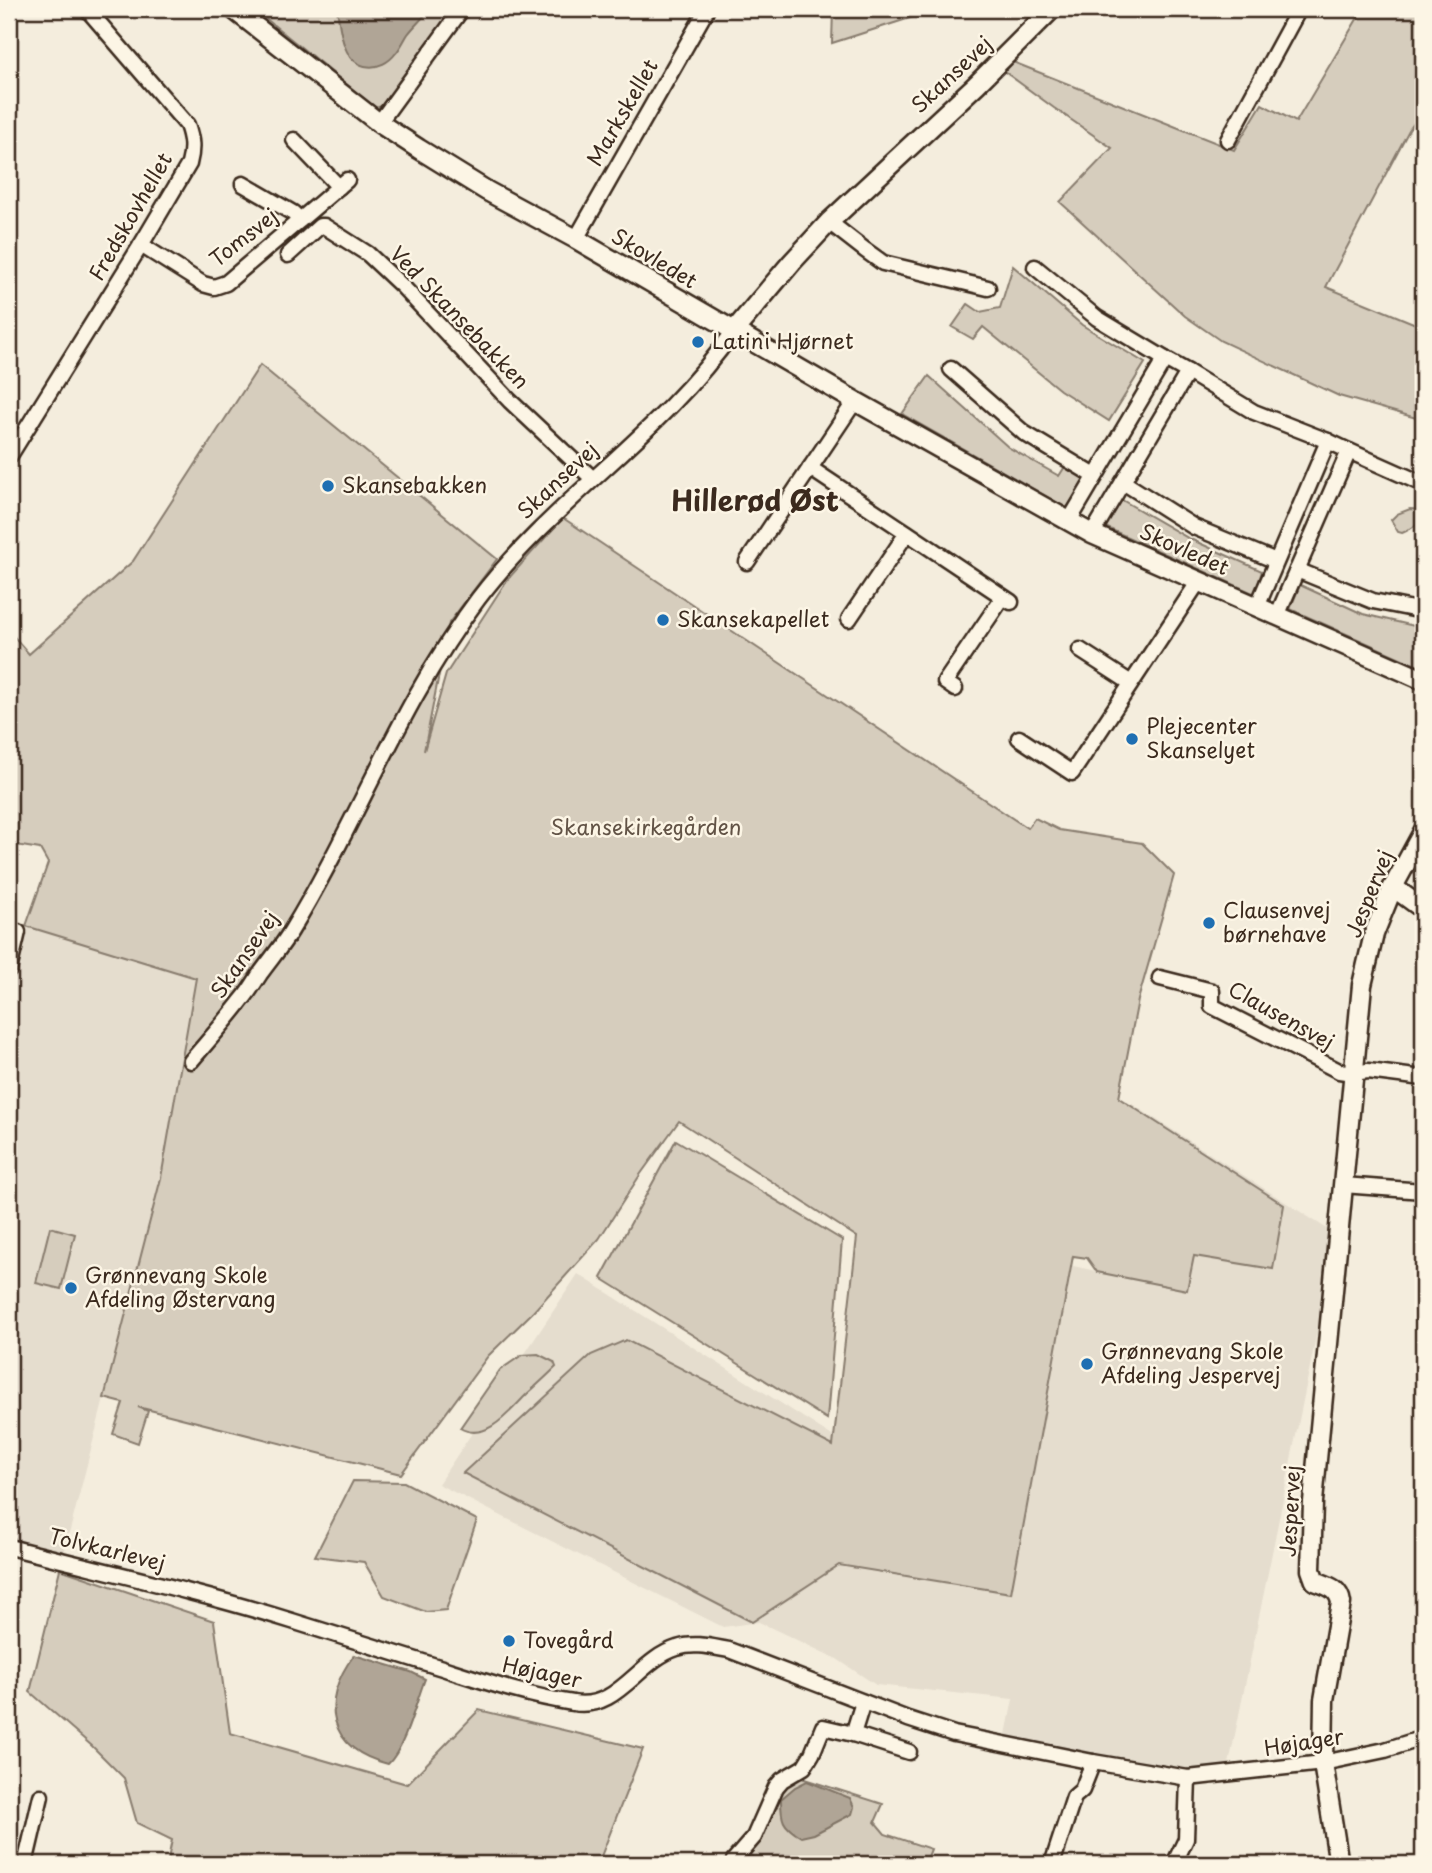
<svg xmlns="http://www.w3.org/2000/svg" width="1432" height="1873" viewBox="0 0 1432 1873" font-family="'Playpen Sans',sans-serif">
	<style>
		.built { fill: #e5ddce }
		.green { fill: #d6cdbd; stroke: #887c6e; stroke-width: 2 }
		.water { fill: #b0a596; stroke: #817466; stroke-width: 2 }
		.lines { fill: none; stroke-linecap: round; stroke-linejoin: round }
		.minor-casing { stroke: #3b2a1e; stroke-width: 19 }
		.tertiary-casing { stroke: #3b2a1e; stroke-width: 23 }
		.minor { stroke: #fcf5e5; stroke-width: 14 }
		.tertiary { stroke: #fcf5e5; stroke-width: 18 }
		.poi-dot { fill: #1f6fb2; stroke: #fcf5e5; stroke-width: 2.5 }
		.labels { text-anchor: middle; stroke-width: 5; stroke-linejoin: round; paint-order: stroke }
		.street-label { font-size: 21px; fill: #3b2a1e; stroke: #fcf5e5 }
		.poi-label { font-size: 21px; fill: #3b2a1e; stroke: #fcf5e5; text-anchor: start }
		.park-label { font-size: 21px; fill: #625346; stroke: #fcf5e5 }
		.district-label { font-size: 28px; font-weight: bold; fill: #3b2a1e; stroke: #fcf5e5 }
	</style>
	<rect width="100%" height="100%" fill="#f4eddd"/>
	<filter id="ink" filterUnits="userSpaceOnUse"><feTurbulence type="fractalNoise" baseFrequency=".0143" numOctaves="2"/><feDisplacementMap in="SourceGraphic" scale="14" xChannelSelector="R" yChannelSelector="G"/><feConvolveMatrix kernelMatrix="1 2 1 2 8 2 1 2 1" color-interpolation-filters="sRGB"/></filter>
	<g filter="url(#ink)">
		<g class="built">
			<polygon points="26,926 196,978 161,1178 60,1569 9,1556 9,993"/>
			<polygon points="1132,1104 1332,1232 1327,1283 1228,1769 1192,1774 1005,1740 1013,1699 876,1685 837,1659 759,1622 723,1627 438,1484 578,1274 848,1446 891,1225 1100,1272"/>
		</g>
		<g class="green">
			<polygon points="275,9 455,9 384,105 376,108 265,18"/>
			<polygon points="833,9 938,9 832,43"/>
			<polygon points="1363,9 1423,9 1423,111 1409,130 1326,287 1423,327 1423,420 1339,396 1221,341 1185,316 1060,202 1112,148 1054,108 1005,72 1013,62 1234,150 1262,104 1296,122"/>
			<polygon points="1013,266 1082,325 1145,363 1109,421 1060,390 983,327 973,339 952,327 968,304 980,312 1000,308"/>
			<polygon points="260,365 497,559 449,623 424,751 446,674 507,580 563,518 1027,828 1035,818 1059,830 1142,843 1174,875 1138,1000 1119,1098 1284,1205 1273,1269 1194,1256 1187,1290 1097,1272 1087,1258 1073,1256 1011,1593 839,1565 752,1622 463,1473 591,1355 626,1340 833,1446 857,1237 679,1121 640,1175 599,1239 533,1312 488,1356 401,1474 138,1407 148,1411 138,1443 113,1434 123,1403 104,1398 161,1178 196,978 26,926 48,863 40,849 9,844 9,631 29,654 133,561"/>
			<polygon points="929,376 1008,447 1059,476 1066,465 1086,477 1067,508 902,414"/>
			<polygon points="1122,500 1188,538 1262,571 1255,594 1105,527"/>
			<path d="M1410,509L1422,510L1423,511C1422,522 1412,529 1402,533L1398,532L1391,520L1397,514Z"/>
			<polygon points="1300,585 1363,614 1423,628 1423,668 1290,609"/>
			<polygon points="676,1140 842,1240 827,1419 601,1278"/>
			<polygon points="50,1227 75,1234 61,1289 36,1283"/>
			<path d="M538,1354L554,1362L556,1367C546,1377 536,1386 526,1395C510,1411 486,1443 460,1428L500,1370L522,1355Z"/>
			<polygon points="353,1481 404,1482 477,1520 446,1610 426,1612 384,1596 364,1562 315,1556"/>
			<polygon points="60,1569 214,1621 230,1733 407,1784 479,1710 643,1749 598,1864 167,1864 172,1840 137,1823 124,1778 92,1746 30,1692"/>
			<polygon points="795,1776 883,1804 875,1822 885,1834 931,1849 925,1864 760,1864 747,1852 779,1789"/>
		</g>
		<g class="water">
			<path d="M337,9H430C423,18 415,25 408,34C404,40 401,47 396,53C381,73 354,71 345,47C340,35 339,21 337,9Z"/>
			<path d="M354,1655L411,1672L425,1679C416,1702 405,1748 388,1764C328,1749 319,1702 354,1655Z"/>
			<path d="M807,1781L850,1798L854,1807L852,1814L814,1834L801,1837C782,1826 781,1820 781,1799L795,1787Z"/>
		</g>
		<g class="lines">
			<defs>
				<g id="minor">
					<polyline points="379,123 462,9"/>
					<polyline points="294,140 339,187"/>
					<polyline points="1228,140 1299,9"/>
					<polyline points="243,184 293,213 300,220"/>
					<polyline points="829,222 865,250 883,263 988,288"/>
					<polyline points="576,239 707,9"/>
					<polyline points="141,245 203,284 214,287 226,283 347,180"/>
					<polyline points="288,255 320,226 324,226 368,254 403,287 510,401 593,479"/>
					<polyline points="1035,267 1097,318 1165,359"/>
					<polyline points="951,369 1024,433 1095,476"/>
					<polyline points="1188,372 1254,412 1328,441"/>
					<polyline points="1349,451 1423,484"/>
					<path d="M9,457L141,245L189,164C193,149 192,139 187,125L87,9"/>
					<polyline points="810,468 1011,602"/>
					<polyline points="1123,482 1194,527 1276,561"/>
					<polyline points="1069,521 1165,359 1188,372 1092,534"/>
					<polyline points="747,562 855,401"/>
					<polyline points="1297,570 1373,601 1423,611"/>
					<polyline points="1257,607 1328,441 1349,451 1277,616"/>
					<polyline points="849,619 907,533"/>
					<polyline points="1080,650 1131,683"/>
					<polyline points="955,689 945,682 1003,597"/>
					<polyline points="1019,738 1072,773 1199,581"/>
					<polyline points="9,970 18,932"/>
					<polyline points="1160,978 1212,991 1212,1006 1339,1071 1353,1073 1368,1071 1423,1078"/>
					<path d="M191,1061C208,1041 226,1021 242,1000C249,992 254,983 260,974C270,960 282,946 291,931C357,823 401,701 478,599C553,500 662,434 733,332"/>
					<polyline points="1343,1185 1423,1191"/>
					<path d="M9,1547C103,1571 199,1592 292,1621C341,1636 390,1652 439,1667C483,1681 527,1696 573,1703C618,1711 638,1660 677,1648C694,1642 712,1647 729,1650L908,1719L954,1734L1093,1762L1188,1778L1323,1763L1385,1750L1423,1738"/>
					<polyline points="863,1702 853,1734 909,1752"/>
					<polyline points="25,1864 41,1796"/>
					<polyline points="737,1864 734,1860 754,1837 776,1787 782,1780 804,1767 812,1754 823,1727 853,1734"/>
					<polyline points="1052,1864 1074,1797 1082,1790 1093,1762"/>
					<polyline points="1174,1864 1186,1839 1188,1778"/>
				</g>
				<g id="tertiary">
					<polyline points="233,9 379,123 419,149 487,191 576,239 855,401 1092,534 1423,680"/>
					<polyline points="733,332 792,262 829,222 977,84 1052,9"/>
					<polyline points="1393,887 1423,909"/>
					<path d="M1339,1864L1323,1763L1324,1700L1341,1603C1339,1588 1328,1586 1315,1581L1311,1570L1313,1502L1362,985L1374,934L1393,887L1423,832"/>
				</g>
			</defs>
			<use href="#minor" class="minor-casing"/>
			<use href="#tertiary" class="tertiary-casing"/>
			<use href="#minor" class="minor"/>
			<use href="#tertiary" class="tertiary"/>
		</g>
	</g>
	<g class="poi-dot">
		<circle cx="698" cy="342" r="7"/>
		<circle cx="328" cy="486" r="7"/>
		<circle cx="663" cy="620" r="7"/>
		<circle cx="1132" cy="739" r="7"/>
		<circle cx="1209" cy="923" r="7"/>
		<circle cx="71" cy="1288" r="7"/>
		<circle cx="1087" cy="1364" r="7"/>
		<circle cx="509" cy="1641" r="7"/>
	</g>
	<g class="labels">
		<g class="street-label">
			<text transform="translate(952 75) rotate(-43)" y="7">Skansevej</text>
			<text transform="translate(623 113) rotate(-60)" y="7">Markskellet</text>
			<text transform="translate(131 217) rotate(-60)" y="7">Fredskovhellet</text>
			<text transform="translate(244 238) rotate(-38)" y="7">Tomsvej</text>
			<text transform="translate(654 259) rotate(31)" y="7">Skovledet</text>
			<text transform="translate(459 318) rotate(46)" y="7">Ved Skansebakken</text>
			<text transform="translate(558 481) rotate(-43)" y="7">Skansevej</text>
			<text transform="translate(1184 550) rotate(24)" y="7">Skovledet</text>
			<text transform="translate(1370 894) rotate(-68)" y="7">Jespervej</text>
			<text transform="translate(245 955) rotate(-55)" y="7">Skansevej</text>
			<text transform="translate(1281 1016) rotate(29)" y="7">Clausensvej</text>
			<text transform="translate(1291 1511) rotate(-87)" y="7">Jespervej</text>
			<text transform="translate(107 1550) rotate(14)" y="7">Tolvkarlevej</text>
			<text transform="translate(542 1673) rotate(12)" y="7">Højager</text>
			<text transform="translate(1304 1743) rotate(-9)" y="7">Højager</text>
		</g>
		<g class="poi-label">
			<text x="712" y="349">Latini Hjørnet</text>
			<text x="342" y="493">Skansebakken</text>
			<text x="677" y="627">Skansekapellet</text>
			<text x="1146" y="734">Plejecenter<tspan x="1146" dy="24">Skanselyet</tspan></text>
			<text x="1223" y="918">Clausenvej<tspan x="1223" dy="24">børnehave</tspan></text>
			<text x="85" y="1283">Grønnevang Skole<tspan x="85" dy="24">Afdeling Østervang</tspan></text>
			<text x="1101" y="1359">Grønnevang Skole<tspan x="1101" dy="24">Afdeling Jespervej</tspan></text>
			<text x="523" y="1648">Tovegård</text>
		</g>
		<g class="park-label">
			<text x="646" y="835">Skansekirkegården</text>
		</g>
		<g class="district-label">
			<text x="755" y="511">Hillerød Øst</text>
		</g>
	</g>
	<rect width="1432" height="1873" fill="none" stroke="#fcf5e5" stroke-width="35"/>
	<rect x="18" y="18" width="1397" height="1838" fill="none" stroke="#3b2a1e" stroke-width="2.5" filter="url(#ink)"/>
</svg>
